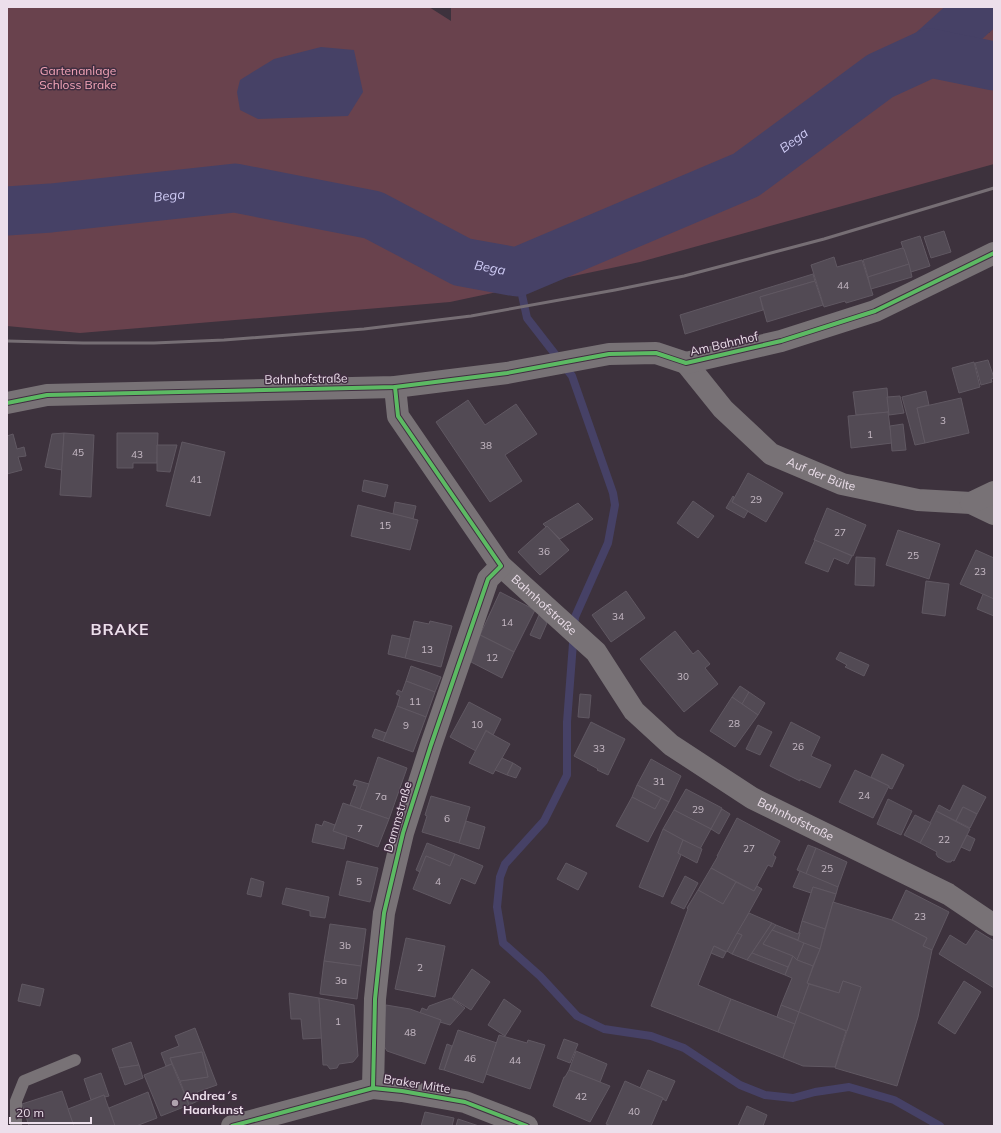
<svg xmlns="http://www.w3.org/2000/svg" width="1001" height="1133" viewBox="0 0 1001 1133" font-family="Mulish,sans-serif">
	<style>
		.green { fill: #69424d }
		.water { fill: #464166 }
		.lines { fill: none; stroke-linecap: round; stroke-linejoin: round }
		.stream { stroke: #464166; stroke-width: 8 }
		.river { stroke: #464166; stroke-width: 49 }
		.building { fill: #524a54; stroke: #605862 }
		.service { stroke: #787276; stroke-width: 12 }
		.minor { stroke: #787276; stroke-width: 22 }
		.rail { stroke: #766e74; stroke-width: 3 }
		.cycleway-casing { stroke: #412e41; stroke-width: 6 }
		.cycleway { stroke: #5cba63; stroke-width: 4 }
		.poi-dot { fill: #afa2ae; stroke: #412e41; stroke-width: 1.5 }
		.labels { text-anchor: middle; stroke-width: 3; stroke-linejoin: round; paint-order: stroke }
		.number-label { font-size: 10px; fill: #c6bac5 }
		.park-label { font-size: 12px; fill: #f4a5b8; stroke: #412e41 }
		.street-label { font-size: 12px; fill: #ecdfeb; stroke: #412e41 }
		.poi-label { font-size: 12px; font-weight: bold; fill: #ecdfeb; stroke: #412e41; text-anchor: start }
		.water-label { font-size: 13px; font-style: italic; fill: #cfcbf5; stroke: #412e41 }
		.district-label { font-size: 16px; font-weight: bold; letter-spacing: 1px; fill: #ecdfeb; stroke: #412e41 }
	</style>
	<rect width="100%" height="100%" fill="#3d323d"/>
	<polygon class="green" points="7,7 429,7 451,21 451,7 979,7 971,17 989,33 994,26 994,164 640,262 450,302 80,333 7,326"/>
	<polygon class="water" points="321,47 354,50 363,92 348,116 258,119 240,110 237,92 240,80 274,59"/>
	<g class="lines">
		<polyline class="stream" points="517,272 527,318 572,376 613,493 615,505 608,543 575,617 567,722 567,775 544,821 505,864 500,877 497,907 503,943 540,976 577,1016 604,1029 651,1036 684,1048 740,1085 765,1095 793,1098 815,1092 849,1087 894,1100 940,1126"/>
		<g class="river">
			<polyline points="930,53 981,7"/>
			<path id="s1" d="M7,211L51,208L235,188L373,215L462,262L517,272L746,175L880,76L930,53L994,66"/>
		</g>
	</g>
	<g class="building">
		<polygon points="944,231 951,252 931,258 924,237"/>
		<polygon points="920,236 930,266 911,272 901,242"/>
		<polygon points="902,248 904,249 909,264 868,277 863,260"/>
		<polygon points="834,257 837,267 862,260 873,295 846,303 845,301 824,307 811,265"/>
		<polygon points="909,264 912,277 871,289 868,277"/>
		<polygon points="813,274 815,281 760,297 763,310 685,334 680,315"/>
		<polygon points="815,281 823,305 767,322 760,297"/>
		<polygon points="988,360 994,378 991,379 992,382 981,385 975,363"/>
		<polygon points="974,362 980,387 959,393 952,368"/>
		<polygon points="887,388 889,412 856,415 853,392"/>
		<polygon points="926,391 929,405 917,408 925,443 915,445 902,397"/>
		<polygon points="900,396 904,413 889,415 887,397"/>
		<polygon points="961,398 969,433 925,443 917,408"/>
		<polygon points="468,400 485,425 516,404 537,434 505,455 522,481 490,502 436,422"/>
		<polygon points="888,412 892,443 851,448 848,416"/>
		<polygon points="903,424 906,450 892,451 890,426"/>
		<polygon points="64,433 62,470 45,467 52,434"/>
		<polygon points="64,433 94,435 91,497 60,495"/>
		<polygon points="117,433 158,433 157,463 133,463 133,468 117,468"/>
		<polygon points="13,434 17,449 24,447 26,456 18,457 22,470 7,474 7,436"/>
		<polygon points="182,442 225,452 210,516 166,506"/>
		<polygon points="157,445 177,445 170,472 157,471"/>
		<polygon points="748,473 783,493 766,522 732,502"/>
		<polygon points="364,480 388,485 385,497 362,491"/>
		<polygon points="733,496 734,497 732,502 748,511 744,518 726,508"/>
		<polygon points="693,501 714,516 698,538 677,523"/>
		<polygon points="395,502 416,506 413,519 393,514"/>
		<polygon points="578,503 593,519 560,539 547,526 546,527 543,524"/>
		<polygon points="358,505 418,520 410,550 351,536"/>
		<polygon points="827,508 866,525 853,556 814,540"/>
		<polygon points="547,526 569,550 540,575 518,552"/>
		<polygon points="898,530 940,544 929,579 886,565"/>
		<polygon points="815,540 852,556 848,564 834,558 828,572 805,563"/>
		<polygon points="976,550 994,558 994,599 960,584"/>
		<polygon points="856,557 875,558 874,586 855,585"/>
		<polygon points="926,581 949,584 945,616 922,613"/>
		<polygon points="626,591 645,618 611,642 592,615"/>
		<polygon points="500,592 535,610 514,652 480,635"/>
		<polygon points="983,594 994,599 994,616 977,609"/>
		<polygon points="539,615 547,623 540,639 530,635"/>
		<polygon points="414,621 429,624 430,621 452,626 441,667 405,658"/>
		<polygon points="675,631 693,654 698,650 710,664 705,668 718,684 684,712 640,659"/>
		<polygon points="392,635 410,639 405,658 388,654"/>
		<polygon points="480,635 514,652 502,678 471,662"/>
		<polygon points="840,652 869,665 864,676 845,667 847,665 836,659"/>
		<polygon points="411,666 441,677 435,692 406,681"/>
		<polygon points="406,681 435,692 426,717 397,706 400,696 396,694 398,690 402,692"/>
		<polygon points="740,686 749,692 742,704 732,697"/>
		<polygon points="749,692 765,703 758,715 742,704"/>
		<polygon points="580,694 591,695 589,718 578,717"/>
		<polygon points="732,697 758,715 735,747 710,731"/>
		<polygon points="469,702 501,719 493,735 486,730 476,751 450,737"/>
		<polygon points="397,706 426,717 413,752 383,741"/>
		<polygon points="591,722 625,739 608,775 597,770 598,769 574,756"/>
		<polygon points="791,722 820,737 811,756 831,765 820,788 800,779 800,781 770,766"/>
		<polygon points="758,725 772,732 760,755 746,749"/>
		<polygon points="375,729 386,733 383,741 372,737"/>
		<polygon points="486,731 510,744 493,774 469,763"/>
		<polygon points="882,754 904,765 892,789 889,788 889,786 871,777"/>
		<polygon points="378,757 407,768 389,819 360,809"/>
		<polygon points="502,758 513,763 507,775 495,770"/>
		<polygon points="651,759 681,776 669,802 637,785"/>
		<polygon points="513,763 521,768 516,778 507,775"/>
		<polygon points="855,770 889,786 873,818 839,802"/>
		<polygon points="355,780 369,784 360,809 350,805 357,786 353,785"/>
		<polygon points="637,785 661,798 655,809 632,797"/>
		<polygon points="963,785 986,797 977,814 963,807 956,821 936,811 939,805 950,811"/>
		<polygon points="686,789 722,808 711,829 674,810"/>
		<polygon points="431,796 470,807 459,843 422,832 427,816 425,815"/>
		<polygon points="632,797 655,809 661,798 669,802 648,842 616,826"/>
		<polygon points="888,799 912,811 901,835 877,824"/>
		<polygon points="343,803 389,819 378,847 333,831"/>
		<polygon points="963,807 977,814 970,828 956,821"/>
		<polygon points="722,809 730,814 719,834 711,829"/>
		<polygon points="674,810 711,829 700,849 663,829"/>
		<polygon points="936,811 970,829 954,861 952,860 951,862 947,862 938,857 936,854 937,852 920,843"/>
		<polygon points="915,815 931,823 920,843 904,835"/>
		<polygon points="737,818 780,841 773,855 776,857 772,867 768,865 754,891 711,868 718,856 717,856"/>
		<polygon points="324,821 335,825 333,831 347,836 344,849 312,842 316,824 322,826"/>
		<polygon points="466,821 485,827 479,849 459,843"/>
		<polygon points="663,829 683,840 678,853 681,855 663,897 639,887"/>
		<polygon points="967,835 975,839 970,851 961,847"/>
		<polygon points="683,840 702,849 697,863 678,853"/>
		<polygon points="427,843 455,854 450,866 426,856 420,872 416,870"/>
		<polygon points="808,845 816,848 806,874 797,870"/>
		<polygon points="816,848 847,862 838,887 806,874"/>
		<polygon points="455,854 483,866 475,884 461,878 450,904 413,889 426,856 450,866"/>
		<polygon points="347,861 378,868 370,902 339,895"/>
		<polygon points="566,863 587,873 578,890 557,879"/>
		<polygon points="711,868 736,882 723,904 698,890"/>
		<polygon points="800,871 838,887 836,894 813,887 811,893 793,887"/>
		<polygon points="685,876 698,883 684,909 671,903"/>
		<polygon points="251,878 264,882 261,897 247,894"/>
		<polygon points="736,882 754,891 757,886 762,889 727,952 714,946 698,985 731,999 718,1032 651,1006 688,909 687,908 698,890 723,904"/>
		<polygon points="813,887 836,894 825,929 802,921"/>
		<polygon points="286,888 329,897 325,918 310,916 310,911 282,904"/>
		<polygon points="906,890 949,912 932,950 923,946 927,938 892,920"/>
		<polygon points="833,902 892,920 927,938 923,946 932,950 918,1017 897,1086 835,1068 861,987 843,981 839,993 807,983 820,949"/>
		<polygon points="749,913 772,923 747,960 732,954 742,935 737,933"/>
		<polygon points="802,921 825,929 820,949 797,941 800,933 799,932"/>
		<polygon points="772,923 776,925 763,944 793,956 788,967 752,953"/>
		<polygon points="330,924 366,929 361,966 324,961"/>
		<polygon points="776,925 798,934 799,932 800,933 798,940 772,930"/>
		<polygon points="772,930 804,943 797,960 793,956 763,944"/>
		<polygon points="976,930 994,941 994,988 939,954 950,935 966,945"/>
		<polygon points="737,933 742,935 732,954 727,951"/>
		<polygon points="406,938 445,946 435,997 395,989"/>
		<polygon points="804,943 820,949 813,966 797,960"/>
		<polygon points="714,946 726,952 723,958 711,953"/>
		<polygon points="752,953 788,967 785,975 747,960"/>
		<polygon points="793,956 797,960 813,966 807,983 809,984 799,1012 781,1005 792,978 785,975"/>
		<polygon points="324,961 361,966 357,999 320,994"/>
		<polygon points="472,969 490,982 471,1010 452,998"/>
		<polygon points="843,981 861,987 847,1031 799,1012 809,984 839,993"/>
		<polygon points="964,981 981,992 955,1034 938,1023"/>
		<polygon points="22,984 44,989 40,1006 18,1001"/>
		<polygon points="289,993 319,998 322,1038 303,1039 301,1019 291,1019"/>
		<polygon points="319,998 354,1005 358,1056 353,1062 339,1064 337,1068 330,1069 327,1065 323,1065"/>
		<polygon points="451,998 465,1008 450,1025 440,1022 441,1020 420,1013 422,1008 427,1010 429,1006"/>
		<polygon points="504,999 521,1011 505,1036 488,1025"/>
		<polygon points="731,999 795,1024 783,1058 718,1032"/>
		<polygon points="386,1005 410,1009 441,1020 425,1064 387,1051 382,1043"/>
		<polygon points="781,1005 799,1012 795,1024 777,1017"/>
		<polygon points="799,1012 846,1031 835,1067 803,1066 783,1058"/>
		<polygon points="195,1028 217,1085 197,1092 200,1100 189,1105 180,1081 208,1077 202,1052 170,1058 172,1064 166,1066 161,1053 179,1046 175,1036"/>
		<polygon points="458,1030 497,1043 483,1083 444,1070"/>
		<polygon points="499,1035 527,1043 528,1040 545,1045 530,1089 486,1074"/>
		<polygon points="564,1039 578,1044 570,1063 557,1058"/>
		<polygon points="131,1042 139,1065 119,1068 112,1049"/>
		<polygon points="447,1044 452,1046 444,1070 439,1069"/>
		<polygon points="576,1051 607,1064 600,1082 569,1070"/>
		<polygon points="202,1052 208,1077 180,1081 170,1058"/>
		<polygon points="172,1064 189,1105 161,1116 144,1075"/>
		<polygon points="139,1065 143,1078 125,1085 119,1068"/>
		<polygon points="569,1070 610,1086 590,1122 553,1106 564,1077 565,1077"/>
		<polygon points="648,1070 675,1081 666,1101 663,1099 663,1098 640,1088"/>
		<polygon points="101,1073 109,1096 105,1097 104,1095 91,1100 84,1079"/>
		<polygon points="625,1081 663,1098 651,1126 611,1126 606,1124"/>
		<polygon points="62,1091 74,1126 29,1126 22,1104"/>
		<polygon points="148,1092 157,1118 136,1126 115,1126 109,1108"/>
		<polygon points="104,1095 115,1126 74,1126 68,1109"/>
		<polygon points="747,1106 767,1115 763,1126 738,1126"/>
		<polygon points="425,1112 454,1118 452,1126 421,1126"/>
		<polygon points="458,1119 479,1126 456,1126"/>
	</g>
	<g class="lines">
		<polyline class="service" points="16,1126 16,1101 24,1081 75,1060"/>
		<g class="minor">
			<path id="s2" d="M686,363L723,409L771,454L842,484L918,500L971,503L994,514"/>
			<path id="s3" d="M395,387L398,416L501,566L596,652L634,711L671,745L752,798L948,894L994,925"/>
			<polyline points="7,403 47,395 395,387 507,373 609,354 656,353 686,363 781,341 875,311 994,253"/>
			<polyline points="971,503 994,492"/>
			<polyline points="373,1088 375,999 384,913 403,833 431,745 488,579 501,566"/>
			<polyline points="232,1126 373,1088 402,1091 465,1102 527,1126"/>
		</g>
		<polyline class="rail" points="7,341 83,343 154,343 224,340 364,329 471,316 615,290 684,276 824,239 994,188"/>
		<defs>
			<g id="cycleway">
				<polyline points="7,403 47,395 395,387 507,373 609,354 656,353 686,363 781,341 875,311 994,253"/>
				<polyline points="373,1088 375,999 384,913 403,833 431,745 488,579 501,566 398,416 395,387"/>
				<polyline points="232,1126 373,1088 402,1091 465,1102 527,1126"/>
			</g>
		</defs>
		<use href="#cycleway" class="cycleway-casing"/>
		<use href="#cycleway" class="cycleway"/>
	</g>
	<circle class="poi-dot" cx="175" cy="1103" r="4"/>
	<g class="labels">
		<g class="number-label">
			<text x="843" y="289">44</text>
			<text x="943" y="424">3</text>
			<text x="870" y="438">1</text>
			<text x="486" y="449">38</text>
			<text x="78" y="456">45</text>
			<text x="137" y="458">43</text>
			<text x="196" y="483">41</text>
			<text x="756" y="503">29</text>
			<text x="385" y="529">15</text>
			<text x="840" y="536">27</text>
			<text x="544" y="555">36</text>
			<text x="913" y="559">25</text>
			<text x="980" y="575">23</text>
			<text x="618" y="620">34</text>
			<text x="507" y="626">14</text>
			<text x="427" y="653">13</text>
			<text x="492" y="661">12</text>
			<text x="683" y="680">30</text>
			<text x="415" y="705">11</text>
			<text x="734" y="727">28</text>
			<text x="477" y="728">10</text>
			<text x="406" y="729">9</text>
			<text x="798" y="750">26</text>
			<text x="599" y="752">33</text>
			<text x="659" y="785">31</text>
			<text x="864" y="799">24</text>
			<text x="381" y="800">7a</text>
			<text x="698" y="813">29</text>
			<text x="447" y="822">6</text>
			<text x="360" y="832">7</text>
			<text x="944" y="843">22</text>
			<text x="749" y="852">27</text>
			<text x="827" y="872">25</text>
			<text x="359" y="885">5</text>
			<text x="438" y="885">4</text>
			<text x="920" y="920">23</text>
			<text x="345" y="949">3b</text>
			<text x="420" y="971">2</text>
			<text x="341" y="984">3a</text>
			<text x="338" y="1025">1</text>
			<text x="410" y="1036">48</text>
			<text x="470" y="1062">46</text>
			<text x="515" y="1064">44</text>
			<text x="581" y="1100">42</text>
			<text x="634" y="1115">40</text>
		</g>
		<g class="park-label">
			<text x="78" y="75">Gartenanlage<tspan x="78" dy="14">Schloss Brake</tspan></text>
		</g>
		<g class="street-label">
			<text transform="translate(724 344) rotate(-13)" y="4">Am Bahnhof</text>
			<text transform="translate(306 379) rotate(-1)" y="4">Bahnhofstraße</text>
			<text dy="4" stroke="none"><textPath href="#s2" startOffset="179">Auf der Bülte</textPath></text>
			<text dy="4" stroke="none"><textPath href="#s3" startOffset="269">Bahnhofstraße</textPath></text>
			<text transform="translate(398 817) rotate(-74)" y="4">Dammstraße</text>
			<text dy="4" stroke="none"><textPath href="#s3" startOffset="605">Bahnhofstraße</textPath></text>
			<text transform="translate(417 1084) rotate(9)" y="4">Braker Mitte</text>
		</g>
		<g class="poi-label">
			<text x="183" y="1100">Andrea´s<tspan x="183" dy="14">Haarkunst</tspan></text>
		</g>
		<g class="water-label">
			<text dy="5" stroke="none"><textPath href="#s1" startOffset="834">Bega</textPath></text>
			<text dy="5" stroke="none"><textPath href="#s1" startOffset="163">Bega</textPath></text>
			<text dy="5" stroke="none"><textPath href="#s1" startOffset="499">Bega</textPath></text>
		</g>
		<g class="district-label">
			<text x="120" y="635">BRAKE</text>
		</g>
	</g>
	<rect width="1001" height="1133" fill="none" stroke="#ecdfeb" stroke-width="16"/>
	<path d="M10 1117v6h81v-6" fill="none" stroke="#ecdfeb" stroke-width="2"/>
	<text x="16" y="1117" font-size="12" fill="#ecdfeb" stroke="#412e41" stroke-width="3" paint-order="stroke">20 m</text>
</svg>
